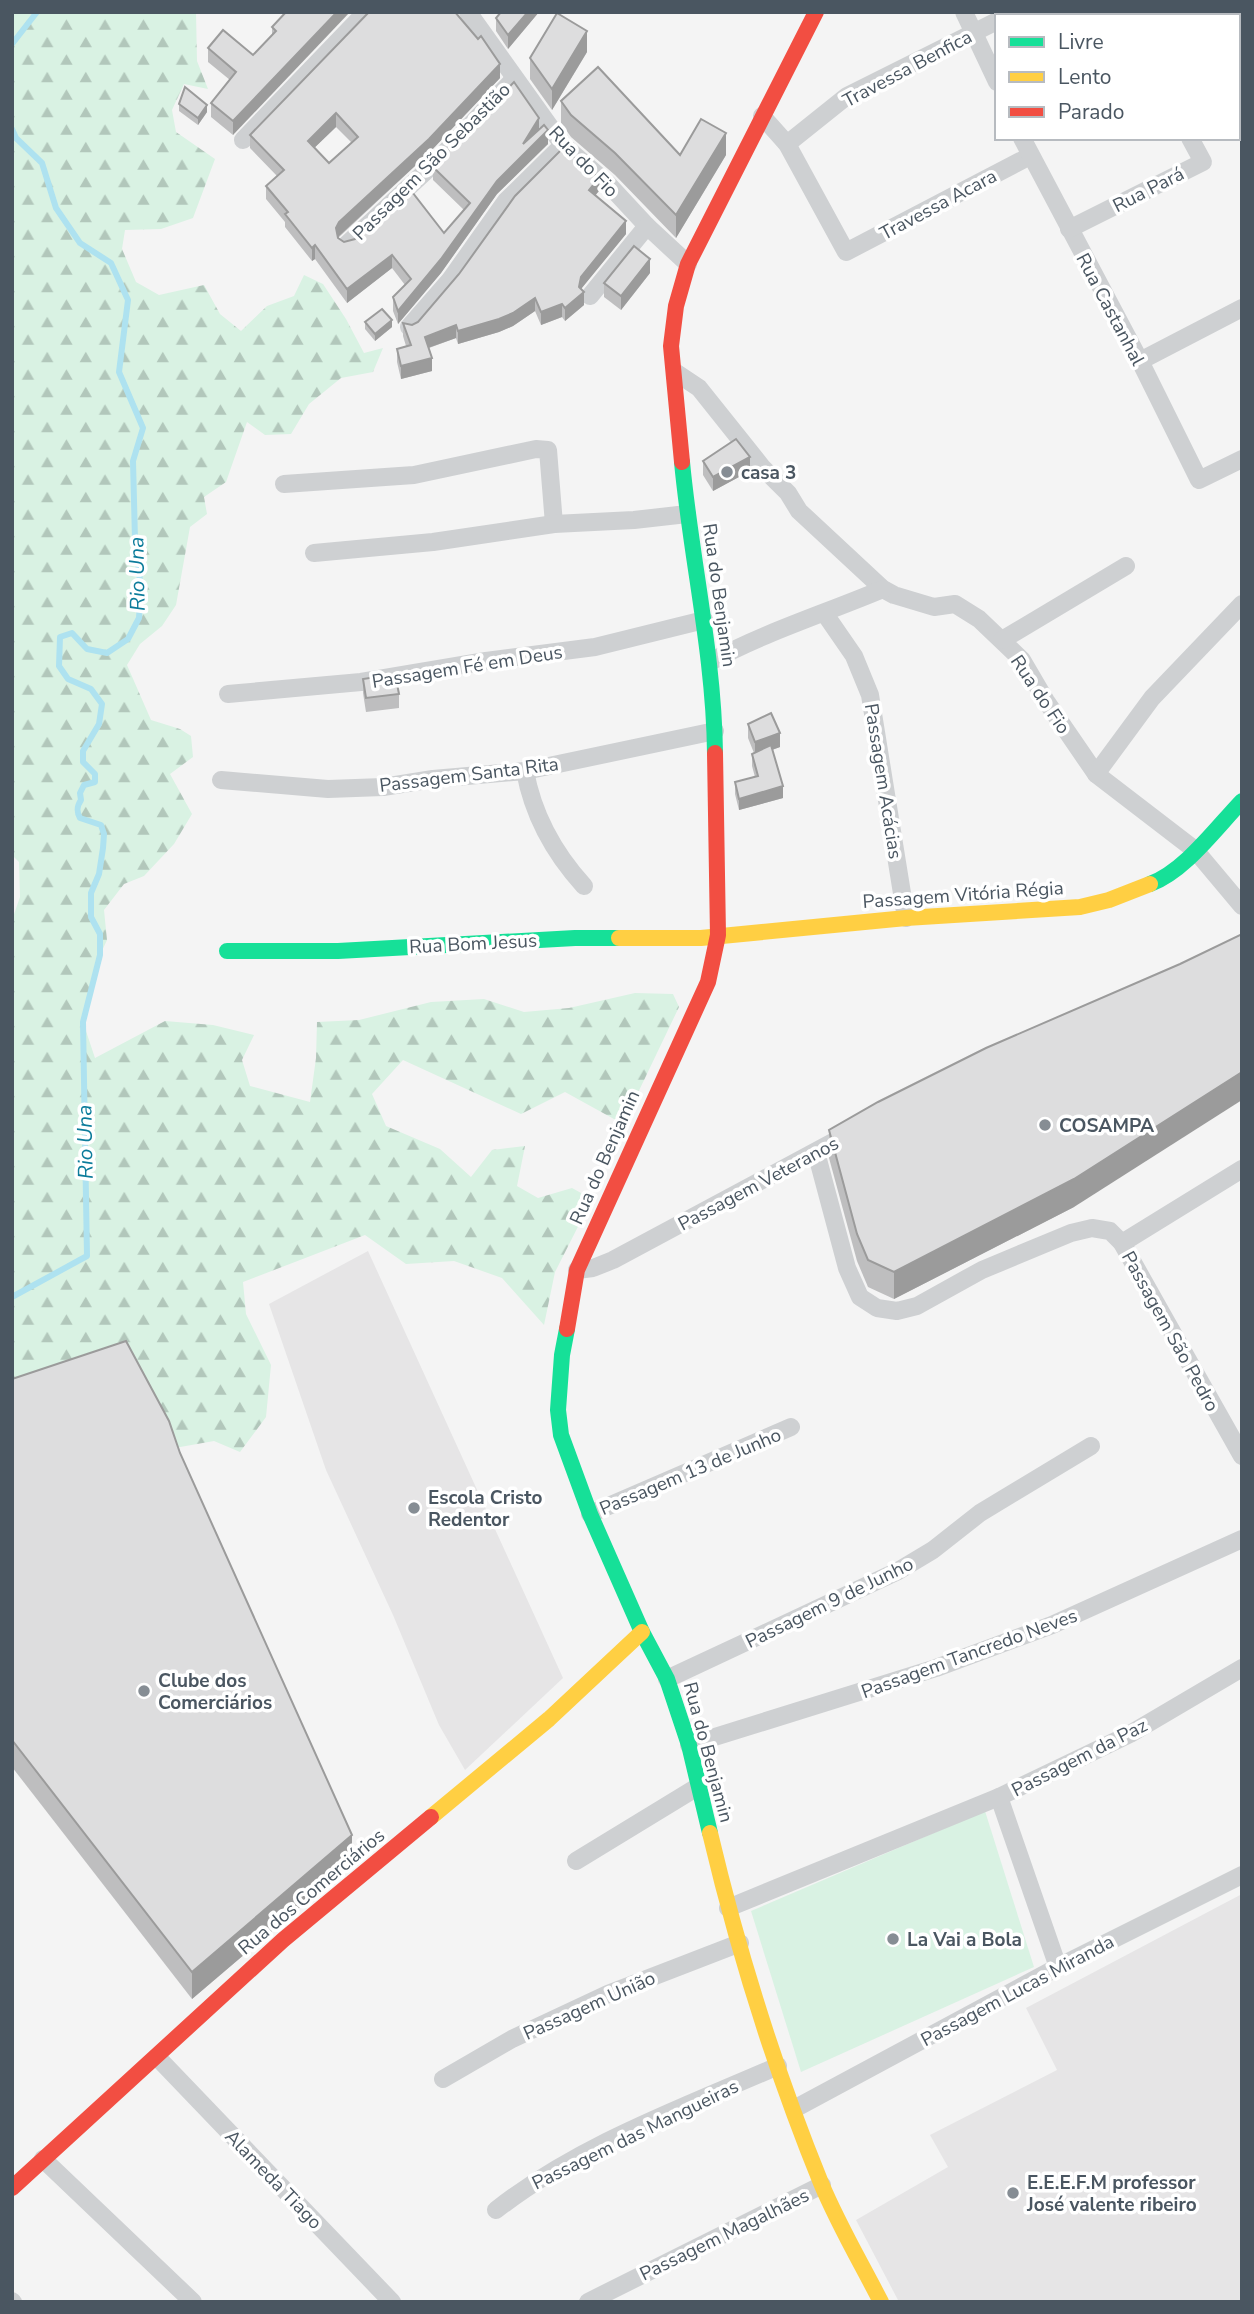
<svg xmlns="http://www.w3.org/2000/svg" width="1254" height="2314" viewBox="0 0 1254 2314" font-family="'Nunito Sans',sans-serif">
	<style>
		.education { fill: #e6e5e6 }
		.forest { fill: url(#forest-firs) }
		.pitch { fill: #d9f2e3 }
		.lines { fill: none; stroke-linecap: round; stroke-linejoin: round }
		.stream { stroke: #aee2f0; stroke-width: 6 }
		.street { stroke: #ced0d2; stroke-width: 18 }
		.fast { stroke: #16e098; stroke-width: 16 }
		.slow { stroke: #ffcf43; stroke-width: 16 }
		.jam { stroke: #f24e42; stroke-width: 16 }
		.wall { fill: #bebebf; fill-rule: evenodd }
		.shaded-wall { fill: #9b9b9b }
		.building { fill: #ddddde; stroke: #9b9b9b; stroke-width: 2; fill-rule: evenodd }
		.poi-dot { fill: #868d94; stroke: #fff; stroke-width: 2.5 }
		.labels { text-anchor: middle; stroke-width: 7; stroke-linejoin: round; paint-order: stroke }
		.street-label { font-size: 19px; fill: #4a5661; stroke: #fff }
		.poi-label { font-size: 19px; font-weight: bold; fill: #4a5661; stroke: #fff; text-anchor: start }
		.water-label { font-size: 21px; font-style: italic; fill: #0c7c9b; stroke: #fff }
	</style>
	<defs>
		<pattern id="forest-firs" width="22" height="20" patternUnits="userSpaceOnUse" patternTransform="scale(1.75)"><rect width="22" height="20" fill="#d9f2e3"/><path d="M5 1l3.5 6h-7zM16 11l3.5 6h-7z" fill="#b2c7bb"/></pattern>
	</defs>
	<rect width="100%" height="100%" fill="#f4f4f4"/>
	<g class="education">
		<polygon points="368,1251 563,1678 465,1770 439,1725 393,1615 326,1470 269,1304"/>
		<polygon points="1242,1894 1242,2302 899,2302 856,2220 948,2167 930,2135 1057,2070 1026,2008"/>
	</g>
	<polygon class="forest" points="12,12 196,12 197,61 208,89 184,84 172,110 176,132 215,159 193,218 161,229 125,230 122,249 136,282 159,295 204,285 220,314 241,331 267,306 294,296 304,275 323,284 346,319 364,353 383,348 373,372 341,378 309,404 291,434 265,435 247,422 226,482 204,497 207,514 190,527 176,605 162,626 140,644 127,665 151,720 180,729 191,736 193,757 170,774 192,814 174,844 144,876 124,884 104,910 107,940 100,955 83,1022 95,1058 165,1021 213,1025 254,1035 242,1060 250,1086 310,1102 316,1058 317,1022 359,1020 431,1002 484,999 524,1012 569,1008 635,993 673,994 679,1007 623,1124 565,1092 521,1114 403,1060 372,1094 386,1126 440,1149 471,1177 492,1150 525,1146 517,1186 538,1198 572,1188 592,1199 555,1272 544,1325 502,1278 454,1261 406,1264 365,1235 243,1282 246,1314 271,1365 266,1417 240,1452 214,1441 169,1449 12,1406 12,920 20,897 19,862 12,855"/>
	<polygon class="pitch" points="985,1811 1034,1967 801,2072 751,1911"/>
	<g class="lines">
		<g class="stream">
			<polyline points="12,44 37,12"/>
			<path d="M12,129L16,138L42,163L56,208L80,243L111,263L128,300L119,372L143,428L133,461L135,540L141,589L139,618L128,639L107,653L87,649L72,633L60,637L59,666L68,679L91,689L102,704L99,724L83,751V762L95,774V782L84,785L80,793L81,800C77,806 76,811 80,818L101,825L104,834L103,848L99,874L91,893V917L100,934V955L83,1022L87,1256L12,1297"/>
		</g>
		<g class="street">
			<polyline points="468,12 563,145 608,184 647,226 688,264"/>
			<polyline points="964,12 997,82"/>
			<polyline points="1124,12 1126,16"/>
			<polyline points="762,116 787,144 846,252 1030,156"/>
			<polyline points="1022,138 1140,361 1199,480 1242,459"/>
			<polyline points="243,140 366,12"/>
			<polyline points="787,144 847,96 997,21"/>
			<polyline points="1069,229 1203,162 1190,138"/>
			<polyline points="347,244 437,161 514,79"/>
			<polyline points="590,296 647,226"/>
			<polyline points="409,327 450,280 506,201 563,145"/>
			<polyline points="1140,361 1242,308"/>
			<polyline points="675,372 699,388 762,467 788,493 799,511 883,589 894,595 934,607 955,604 979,619 1022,660 1046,701 1096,774 1195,850 1242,906"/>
			<polyline points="284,484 414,475 536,449 548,450 554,524"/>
			<polyline points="314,553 433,542 554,524 634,520 687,514"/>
			<polyline points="825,614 854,656 870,695 906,918"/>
			<polyline points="1002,640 1126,566"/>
			<path d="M710,662C765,632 826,613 883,589"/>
			<polyline points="228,694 361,682 486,661 595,647 704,620"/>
			<path d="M525,771C533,815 554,853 584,886"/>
			<polyline points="1096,774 1152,698 1242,604"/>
			<polyline points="221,780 328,789 383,787 433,779 525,771 715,731"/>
			<polyline points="816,1152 847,1268 860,1297 877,1308 897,1311 917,1306 982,1270 1071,1233 1092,1228 1110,1231 1122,1243 1242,1456"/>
			<polyline points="1122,1243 1242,1169"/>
			<polyline points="577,1270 593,1268 613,1260 848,1134"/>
			<polyline points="590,1514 791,1427"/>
			<polyline points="667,1679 898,1571 933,1550 980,1513 1091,1446"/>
			<polyline points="689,1745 936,1668 1052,1625 1242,1539"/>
			<polyline points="999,1797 1058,1967"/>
			<polyline points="576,1861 699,1786"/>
			<polyline points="728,1908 999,1797 1130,1734 1242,1668"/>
			<polyline points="157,2057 392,2302"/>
			<polyline points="443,2079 512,2039 608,1994 740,1943"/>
			<polyline points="794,2109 1058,1967 1242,1875"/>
			<polyline points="43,2159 193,2302"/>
			<path d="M496,2210C579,2145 682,2108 778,2066"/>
			<polyline points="12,2301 13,2302"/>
			<polyline points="588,2302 822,2185"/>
		</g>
		<g class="fast">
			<path d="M682,462C691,559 714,655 715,753"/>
			<path d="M1150,884C1185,871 1216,828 1242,801"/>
			<polyline points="227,951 338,951 575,938 619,938"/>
			<polyline points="567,1329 562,1355 558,1410 561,1435 590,1514 642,1632 667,1679 689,1745 710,1833"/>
		</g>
		<g class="slow">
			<polyline points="619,938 701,938 906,918 1080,907 1109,900 1150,884"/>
			<polyline points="431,1817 549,1719 642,1632"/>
			<path d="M710,1833C738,1951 775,2070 821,2183C838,2224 861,2263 881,2302"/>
		</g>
		<g class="jam">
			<polyline points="682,462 671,346 676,306 688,264 816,12"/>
			<polyline points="567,1329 577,1270 708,982 718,935 715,753"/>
			<polyline points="12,2188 283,1940 431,1817"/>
		</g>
	</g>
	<g class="wall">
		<polygon points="286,12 233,135 211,117 211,103 230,80 208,62 208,48 253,55 272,35 272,27"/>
		<path d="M369,12L500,78L429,153L338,238L344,242L444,233L464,210L433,180V167L539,129L548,144L497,194L441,273L398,324L393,311V297L405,285L392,268L347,303L315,259L312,261L285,227V222L266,199V186L277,176L250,148V135ZM336,127L352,143L329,163L314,148Z"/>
		<polygon points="497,12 539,12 508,49 496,31 496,18 499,15"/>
		<polygon points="587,52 552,110 530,79 530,58"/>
		<polygon points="561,101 680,155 726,155 676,238 615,175 571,137 561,123"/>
		<polygon points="179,104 207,112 198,125 179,111"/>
		<polygon points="599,191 595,195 626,234 581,289 584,305 565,321 562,317 541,325 535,311 513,326 499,332 458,344 456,338 429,348 432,371 401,379 397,362 397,349 406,346 403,336 403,323 412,325"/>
		<polygon points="650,273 621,310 604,297 604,283"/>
		<polygon points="365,322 392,327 375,341 365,329"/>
		<polygon points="703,461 750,471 713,491 703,475"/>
		<polygon points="363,679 399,694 399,708 366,712 363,693"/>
		<polygon points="748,724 780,747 772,750 783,798 739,810 735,794 735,782 755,777 752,766 752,754 754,753 748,738"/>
		<polygon points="1180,964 1074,1207 894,1299 868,1287 857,1261 829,1158 829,1130"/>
		<polygon points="12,1379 180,1453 352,1863 192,1999 12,1767"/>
	</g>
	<g class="shaded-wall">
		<polygon points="337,12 350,12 233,135 233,121"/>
		<polygon points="528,12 539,12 508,49 508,35"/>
		<polygon points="587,31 587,52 552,110 552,89"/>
		<polygon points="500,64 500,78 429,153 339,236 336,241 336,228 339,222"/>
		<polygon points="207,105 207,112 198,125 198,118"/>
		<polygon points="336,113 336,127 308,154 308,141"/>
		<polygon points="539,118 539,131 548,130 548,144 497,194 441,273 398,324 398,311 523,144"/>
		<polygon points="726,133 726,155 676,238 676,215"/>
		<polygon points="599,178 599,191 589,203 589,190"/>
		<polygon points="626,221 626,234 581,289 584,292 584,305 565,321 565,308 579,287 581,277"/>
		<polygon points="315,245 315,259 312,261 312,248"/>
		<polygon points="392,255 392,268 347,303 347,289"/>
		<polygon points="650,259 650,273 621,310 621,296"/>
		<polygon points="535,298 535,311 513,326 499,332 458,344 458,331"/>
		<polygon points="562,304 562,317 541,325 541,312"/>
		<polygon points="392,320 392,327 375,341 375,334"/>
		<polygon points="456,325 456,338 425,349 425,337"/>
		<polygon points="432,358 432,371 401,379 401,366"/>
		<polygon points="750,457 750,471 713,491 713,477"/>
		<polygon points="780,733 780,747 755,756 755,742"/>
		<polygon points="783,786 783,798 739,810 739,799"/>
		<polygon points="1242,1072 1242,1100 1074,1207 894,1299 894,1272"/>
		<polygon points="352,1835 352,1863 192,1999 192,1972"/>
	</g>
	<g class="building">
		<polygon points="286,12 337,12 233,121 211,103 236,72 208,48 223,30 253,55 276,31 272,27"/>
		<path d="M369,12H455L478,39L481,36L500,64L429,139L339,222L336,228L338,238L344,242L355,239L409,188L444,233L470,203L433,167L514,82L539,118L523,144L544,125L548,130L497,181L441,259L398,311L393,297L411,279L392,255L347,289L315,245L312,248L285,214L288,212L266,186L284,170L250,135ZM336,113L358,137L329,163L308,141Z"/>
		<polygon points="501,12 528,12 508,35 496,18"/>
		<polygon points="557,13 587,31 552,89 530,58"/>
		<polygon points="598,67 680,155 701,119 726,133 676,215 615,153 571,115 561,101"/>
		<polygon points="185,87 207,105 198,118 179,104"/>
		<polygon points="563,148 599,178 589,190 626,221 581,277 579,287 584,292 565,308 562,304 541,312 535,298 513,313 499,319 458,331 456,325 425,337 432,358 401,366 397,349 411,345 403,323 412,325 418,322 459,274 515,196"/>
		<polygon points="634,246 650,259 621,296 604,283"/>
		<polygon points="382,309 392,320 375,334 365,322"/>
		<polygon points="736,439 750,457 713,477 703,461"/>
		<polygon points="395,674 399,694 366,698 363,679"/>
		<polygon points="771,713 780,733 755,742 748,724"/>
		<polygon points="771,745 783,786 739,799 735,782 758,776 752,754"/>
		<polygon points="1242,934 1242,1072 1074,1179 894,1272 868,1260 857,1234 829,1130 878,1102 986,1048 1180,964"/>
		<polygon points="126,1341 169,1421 180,1453 352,1835 192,1972 12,1740 12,1379"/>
	</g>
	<g class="poi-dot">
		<circle cx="727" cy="472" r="7"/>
		<circle cx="1045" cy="1125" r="7"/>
		<circle cx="414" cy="1508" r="7"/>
		<circle cx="144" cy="1691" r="7"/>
		<circle cx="893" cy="1939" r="7"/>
		<circle cx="1013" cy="2193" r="7"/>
	</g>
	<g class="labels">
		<g class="street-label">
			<text transform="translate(907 68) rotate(-28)" y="7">Travessa Benfica</text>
			<text transform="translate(431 161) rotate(-45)" y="7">Passagem São Sebastião</text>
			<text transform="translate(584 161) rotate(46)" y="7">Rua do Fio</text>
			<text transform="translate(1148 189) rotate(-27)" y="7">Rua Pará</text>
			<text transform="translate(938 204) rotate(-28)" y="7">Travessa Acara</text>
			<text transform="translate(1111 309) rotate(62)" y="7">Rua Castanhal</text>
			<text transform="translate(720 595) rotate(82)" y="7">Rua do Benjamin</text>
			<text transform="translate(467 666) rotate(-9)" y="7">Passagem Fé em Deus</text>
			<text transform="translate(1041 694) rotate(56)" y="7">Rua do Fio</text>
			<text transform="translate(469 774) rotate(-7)" y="7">Passagem Santa Rita</text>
			<text transform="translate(884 781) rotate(81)" y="7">Passagem Acácias</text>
			<text transform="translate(963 894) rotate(-4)" y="7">Passagem Vitória Régia</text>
			<text transform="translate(473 943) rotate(-3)" y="7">Rua Bom Jesus</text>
			<text transform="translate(604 1157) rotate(-66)" y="7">Rua do Benjamin</text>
			<text transform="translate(758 1183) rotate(-28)" y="7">Passagem Veteranos</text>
			<text transform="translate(1171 1331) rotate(61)" y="7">Passagem São Pedro</text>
			<text transform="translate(690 1471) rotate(-23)" y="7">Passagem 13 de Junho</text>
			<text transform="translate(829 1602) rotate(-26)" y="7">Passagem 9 de Junho</text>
			<text transform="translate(969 1653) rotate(-20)" y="7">Passagem Tancredo Neves</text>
			<text transform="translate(709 1752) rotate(75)" y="7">Rua do Benjamin</text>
			<text transform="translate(1079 1757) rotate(-27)" y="7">Passagem da Paz</text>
			<text transform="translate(311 1891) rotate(-40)" y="7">Rua dos Comerciários</text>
			<text transform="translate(1017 1990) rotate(-28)" y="7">Passagem Lucas Miranda</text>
			<text transform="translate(589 2005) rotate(-24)" y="7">Passagem União</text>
			<text transform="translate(635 2134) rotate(-26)" y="7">Passagem das Mangueiras</text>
			<text transform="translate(274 2179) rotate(46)" y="7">Alameda Tiago</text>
			<text transform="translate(724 2234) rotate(-26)" y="7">Passagem Magalhães</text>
		</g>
		<g class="poi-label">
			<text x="741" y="479">casa 3</text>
			<text x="1059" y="1132">COSAMPA</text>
			<text x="428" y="1504">Escola Cristo<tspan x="428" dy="22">Redentor</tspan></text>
			<text x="158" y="1687">Clube dos<tspan x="158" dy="22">Comerciários</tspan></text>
			<text x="907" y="1946">La Vai a Bola</text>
			<text x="1027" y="2189">E.E.E.F.M professor<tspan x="1027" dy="22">José valente ribeiro</tspan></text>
		</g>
		<g class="water-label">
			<text transform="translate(137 574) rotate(-91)" y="7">Rio Una</text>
			<text transform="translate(85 1142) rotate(-91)" y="7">Rio Una</text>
		</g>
	</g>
	<rect width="1254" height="2314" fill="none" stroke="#4a5661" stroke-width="28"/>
	<rect x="995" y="14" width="245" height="126" fill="#ffffff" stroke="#b7bbc0" stroke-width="2"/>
	<rect x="1009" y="37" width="35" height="10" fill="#16e098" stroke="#b7bbc0" stroke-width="2"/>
	<text x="1058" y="49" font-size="21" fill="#4a5661">Livre</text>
	<rect x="1009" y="72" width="35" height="10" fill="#ffcf43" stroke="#b7bbc0" stroke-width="2"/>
	<text x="1058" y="84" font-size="21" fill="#4a5661">Lento</text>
	<rect x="1009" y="107" width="35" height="10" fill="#f24e42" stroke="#b7bbc0" stroke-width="2"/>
	<text x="1058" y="119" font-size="21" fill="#4a5661">Parado</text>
</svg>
